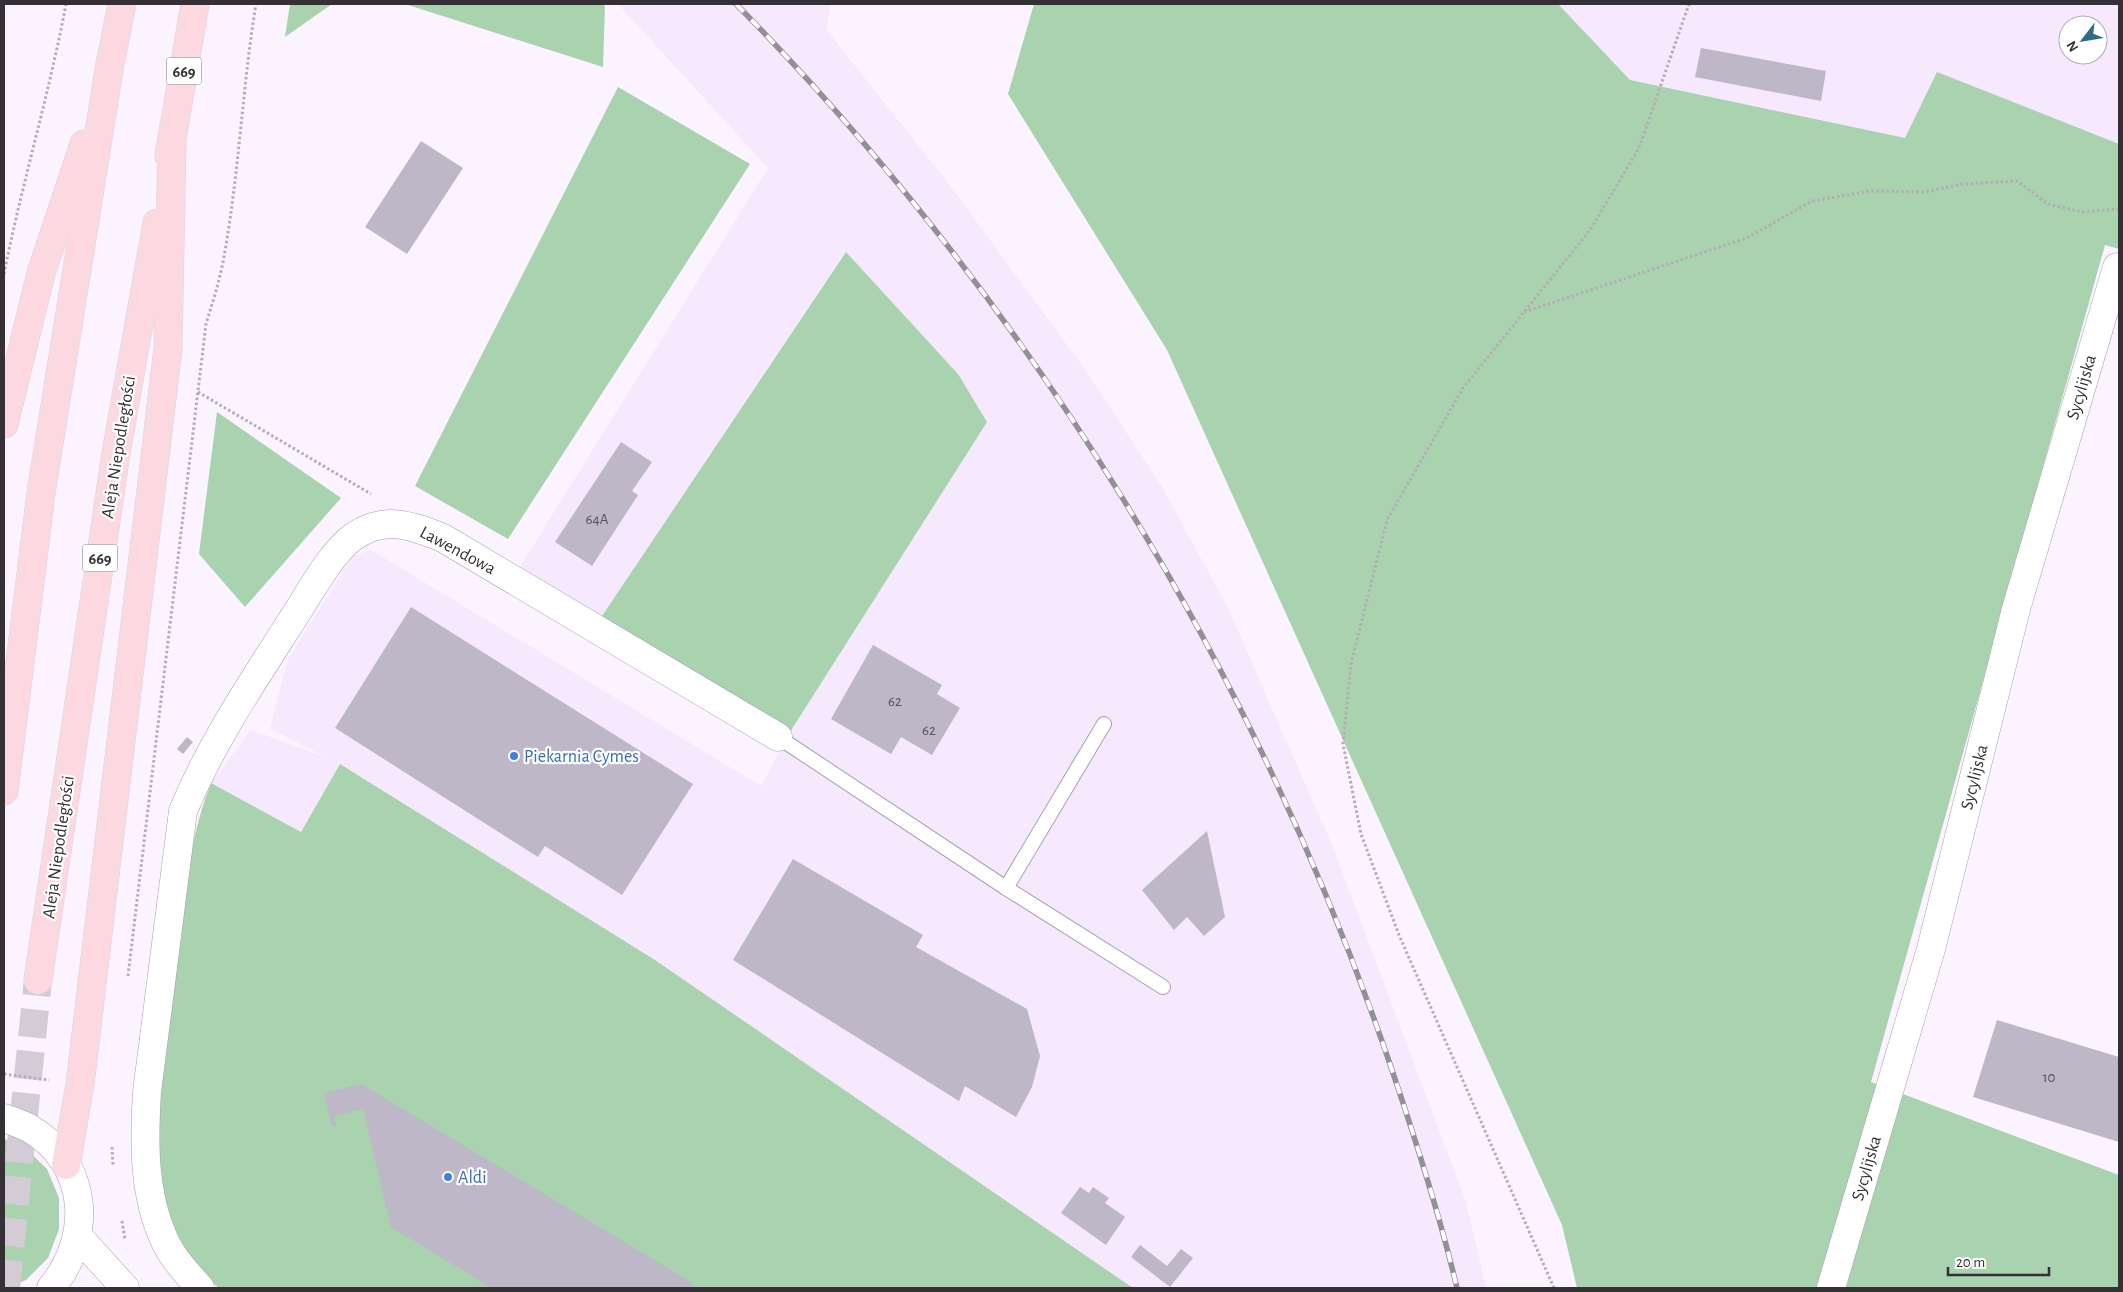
<svg xmlns="http://www.w3.org/2000/svg" width="2123" height="1292" viewBox="0 0 2123 1292" font-family="'Alegreya Sans',sans-serif">
	<style>
		.built { fill: #f6e8fd; fill-rule: evenodd }
		.green { fill: #a9d2ae }
		.building { fill: #bdb7c7 }
		.lines { fill: none; stroke-linecap: round; stroke-linejoin: round }
		.primary-tunnel { stroke: #d3ccd7; stroke-width: 28; stroke-dasharray: 28 14; stroke-linecap: butt }
		.service-casing { stroke: #a89fad; stroke-width: 16 }
		.minor-casing { stroke: #a89fad; stroke-width: 29 }
		.tertiary-casing { stroke: #a89fad; stroke-width: 29 }
		.secondary-casing { stroke: #a89fad; stroke-width: 29 }
		.primary-casing { stroke: #d6d6d7; stroke-width: 29 }
		.path { stroke: #b4adb7; stroke-width: 3; stroke-dasharray: 2.5 2.5; stroke-linecap: butt }
		.service { stroke: #fff; stroke-width: 14 }
		.minor { stroke: #fff; stroke-width: 28 }
		.tertiary { stroke: #fff; stroke-width: 28 }
		.secondary { stroke: #fff; stroke-width: 28 }
		.primary { stroke: #fcd9e0; stroke-width: 28 }
		.rail-casing { stroke: #948e97; stroke-width: 5.5 }
		.rail { stroke: #fff; stroke-width: 4; stroke-dasharray: 11; stroke-linecap: butt }
		.shop-dot { fill: #3f7fe0; stroke: #fff; stroke-width: 2 }
		.labels { text-anchor: middle; stroke-width: 4.5; stroke-linejoin: round; paint-order: stroke }
		.number-label { font-size: 15px; fill: #56525a }
		.shield { fill: #fff; stroke: #716e72; stroke-width: 1 }
		.shield-label { font-size: 16px; font-weight: bold; fill: #343036 }
		.street-label { font-size: 18px; fill: #343036; stroke: #fff }
		.shop-label { font-size: 18px; fill: #366cbe; stroke: #fff; text-anchor: start }
	</style>
	<rect width="100%" height="100%" fill="#fbf3ff"/>
	<g class="built">
		<polygon points="618,4 831,4 826,29 948,183 1086,371 1162,487 1228,608 1332,845 1466,1202 1486,1288 1133,1288 655,960 362,777 339,765 301,832 211,783 251,730 327,758 270,728 288,659 353,556 371,550 761,786 790,732 845,252 600,619 518,570 768,168"/>
		<path d="M1398,4H2119V241ZM2068,25H2098V55H2068Z"/>
	</g>
	<g class="green">
		<polygon points="290,4 332,4 285,37"/>
		<polygon points="405,4 602,4 605,6 603,67"/>
		<polygon points="1034,4 1558,4 1630,80 1905,138 1937,72 2119,144 2119,249 2105,245 1871,1082 2119,1175 2119,1288 1577,1288 1562,1225 1167,350 1008,94"/>
		<polygon points="618,87 750,164 508,539 415,486"/>
		<polygon points="846,252 958,374 987,422 790,732 600,619"/>
		<polygon points="217,412 341,498 245,607 199,554"/>
		<path d="M340,764L655,960L1133,1288H219C191,1266 175,1237 166,1203C149,1142 165,1072 171,1010C180,934 183,855 211,783L301,832Z"/>
		<polygon points="4,1139 24,1147 47,1169 59,1198 59,1229 48,1258 26,1280 7,1288 4,1288"/>
	</g>
	<g class="building">
		<polygon points="1701,48 1826,71 1821,101 1695,77"/>
		<polygon points="421,141 463,168 407,254 365,227"/>
		<polygon points="621,442 652,462 632,491 638,495 592,566 555,542"/>
		<polygon points="411,607 693,784 622,895 545,846 538,857 335,728"/>
		<polygon points="873,645 942,685 937,694 960,708 932,755 901,737 891,754 831,719"/>
		<polygon points="187,737 193,742 183,754 177,749"/>
		<polygon points="1207,831 1225,917 1204,936 1187,917 1174,930 1142,890"/>
		<polygon points="793,859 923,935 916,947 1027,1009 1040,1056 1032,1087 1016,1117 965,1086 959,1101 733,960"/>
		<polygon points="1997,1020 2119,1057 2119,1142 1973,1097"/>
		<polygon points="361,1084 694,1284 692,1288 492,1288 391,1227 363,1109 334,1116 336,1126 332,1127 324,1093"/>
		<polygon points="1080,1187 1089,1193 1093,1187 1109,1198 1105,1203 1125,1217 1106,1245 1061,1213"/>
		<polygon points="1140,1245 1167,1266 1181,1249 1193,1258 1170,1287 1131,1257"/>
	</g>
	<g class="lines">
		<polyline class="primary-tunnel" points="6,1288 38,980"/>
		<defs>
			<g id="service">
				<polyline points="778,737 1006,888 1163,987"/>
				<polyline points="1006,888 1104,724"/>
			</g>
			<g id="minor">
				<path d="M200,1288C187,1273 172,1258 164,1239C143,1193 144,1141 147,1092L183,811C212,741 254,680 294,617C309,594 331,553 353,537C385,515 410,525 443,538L778,737"/>
				<polyline points="1831,1288 1931,949 2016,609 2117,267"/>
			</g>
			<polyline id="tertiary" points="78,1236 125,1288"/>
			<path id="secondary" d="M4,1118C12,1121 21,1124 29,1128C90,1164 93,1237 51,1288"/>
			<g id="primary">
				<polyline points="169,156 195,4"/>
				<polyline points="4,424 41,273 84,144"/>
				<polyline points="4,791 41,493 110,64 122,4"/>
				<polyline points="38,980 116,453 157,223"/>
				<polyline points="66,1165 80,1084 168,348 172,139"/>
			</g>
		</defs>
		<use href="#service" class="service-casing"/>
		<use href="#minor" class="minor-casing"/>
		<use href="#tertiary" class="tertiary-casing"/>
		<use href="#secondary" class="secondary-casing"/>
		<use href="#primary" class="primary-casing"/>
		<g class="path">
			<path d="M4,274C22,183 49,95 66,4"/>
			<polyline points="1524,312 1747,238 1812,201 1871,191 1924,192 1963,184 2017,181 2048,204 2082,212 2119,209"/>
			<polyline points="198,392 371,494"/>
			<path d="M128,976L206,324C212,304 219,283 223,262C239,177 242,89 256,4"/>
			<polyline points="4,1074 49,1080"/>
			<polyline points="112,1147 113,1165"/>
			<polyline points="122,1221 125,1239"/>
			<polyline points="1554,1288 1399,935 1361,834 1343,744 1351,664 1387,520 1463,388 1590,230 1639,148 1689,4"/>
		</g>
		<use href="#service" class="service"/>
		<use href="#minor" class="minor"/>
		<use href="#tertiary" class="tertiary"/>
		<use href="#secondary" class="secondary"/>
		<use href="#primary" class="primary"/>
		<defs>
			<path id="rail" d="M736,4C1031,304 1258,674 1393,1073C1417,1144 1440,1216 1457,1288"/>
		</defs>
		<use href="#rail" class="rail-casing"/>
		<use href="#rail" class="rail"/>
	</g>
	<g class="shop-dot">
		<circle cx="514" cy="756" r="5"/>
		<circle cx="448" cy="1177" r="5"/>
	</g>
	<g class="labels">
		<g class="number-label">
			<text x="597" y="524">64A</text>
			<text x="895" y="706">62</text>
			<text x="929" y="735">62</text>
			<text x="2049" y="1082">10</text>
		</g>
		<g class="shield">
			<rect x="166.5" y="57.5" width="35" height="27" rx="4"/>
			<rect x="82.5" y="544.5" width="35" height="27" rx="4"/>
		</g>
		<g class="shield-label">
			<text x="184" y="77">669</text>
			<text x="100" y="564">669</text>
		</g>
		<g class="street-label">
			<text transform="translate(2081 387) rotate(-74)" y="6">Sycylijska</text>
			<text transform="translate(118 447) rotate(-81)" y="6">Aleja Niepodległości</text>
			<text transform="translate(458 550) rotate(28)" y="6">Lawendowa</text>
			<text transform="translate(1974 777) rotate(-76)" y="6">Sycylijska</text>
			<text transform="translate(58 847) rotate(-82)" y="6">Aleja Niepodległości</text>
			<text transform="translate(1866 1168) rotate(-74)" y="6">Sycylijska</text>
		</g>
		<g class="shop-label">
			<text x="524" y="762">Piekarnia Cymes</text>
			<text x="458" y="1183">Aldi</text>
		</g>
	</g>
	<rect width="2123" height="1292" fill="none" stroke="#343036" stroke-width="10"/>
	<g transform="translate(2083 40) rotate(239)"><circle r="24" fill="#ffffff" stroke="#aeacaf"/>
	<path d="M0-4L9 19L0 12L-9 19Z" fill="#2d6d81"/>
	<text y="-8" font-size="14" font-weight="bold" text-anchor="middle" fill="#343036">N</text>
	</g>
	<path d="M1948 1267v8h101v-8" fill="none" stroke="#343036" stroke-width="2.5"/>
	<text x="1956" y="1267" font-size="15" fill="#343036" stroke="#ffffff" stroke-width="4" paint-order="stroke">20 m</text>
</svg>
